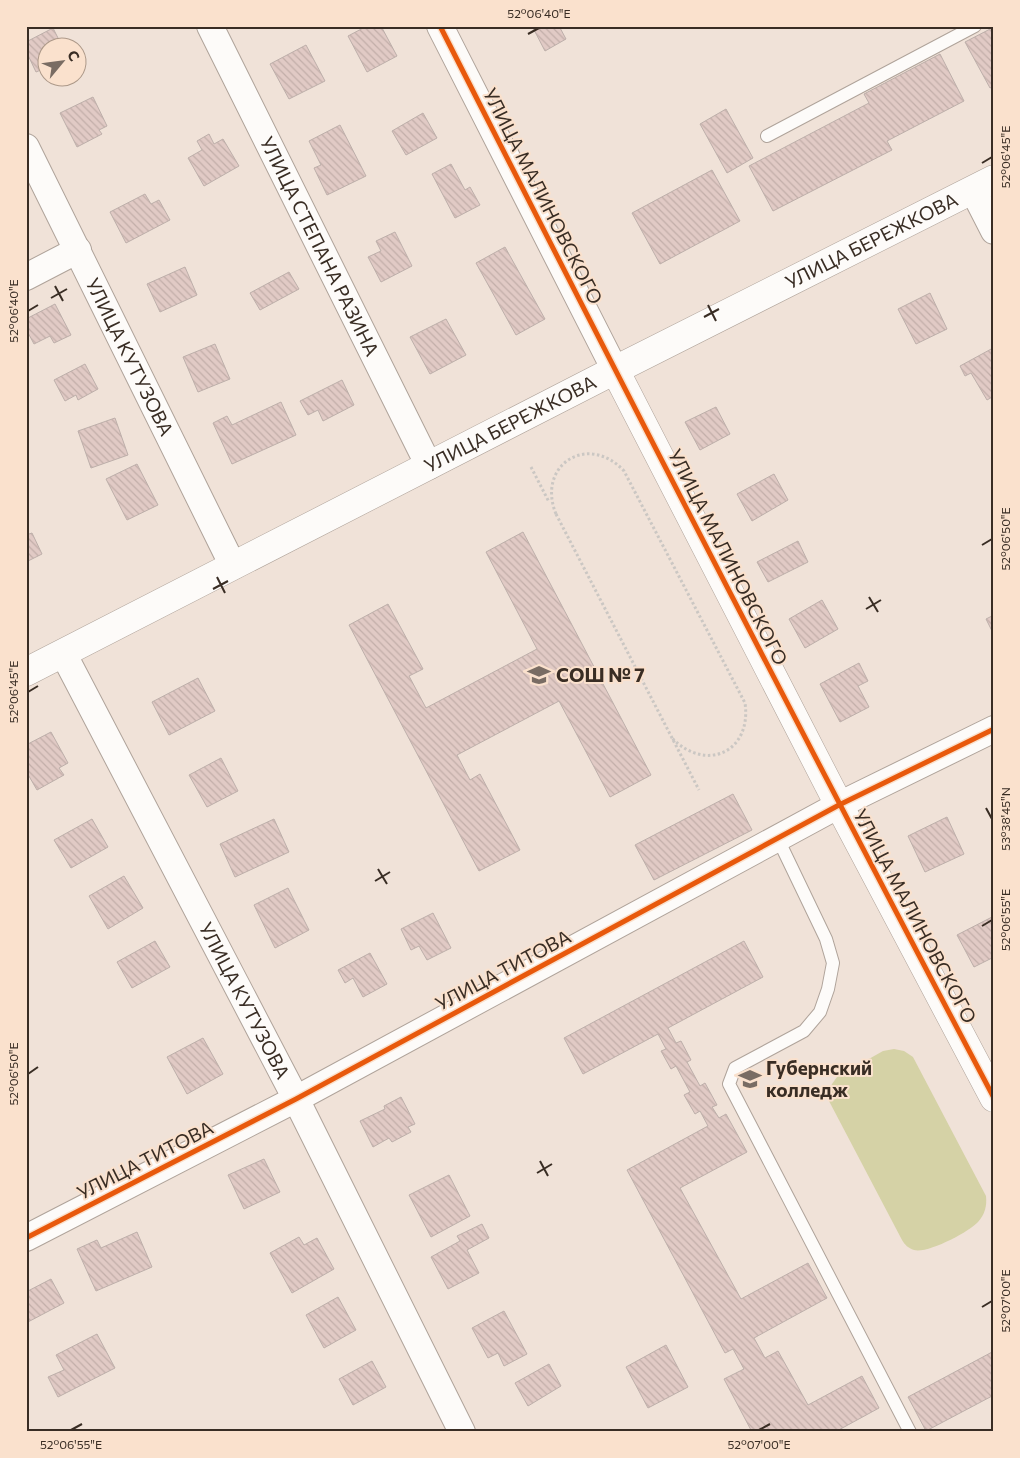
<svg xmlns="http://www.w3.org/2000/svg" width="1020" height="1458" viewBox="0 0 1020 1458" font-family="Commissioner,sans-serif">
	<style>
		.pitch { fill: #d5d2a6 }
		.building { fill: url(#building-back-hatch); stroke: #bdafaa }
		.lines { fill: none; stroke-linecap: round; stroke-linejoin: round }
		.lane-casing { stroke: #afa39a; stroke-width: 14 }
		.street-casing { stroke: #afa39a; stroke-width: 28 }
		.secondary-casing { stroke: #afa39a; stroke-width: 29 }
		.path { stroke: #cbc7c3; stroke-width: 3; stroke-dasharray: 2.5 2.5; stroke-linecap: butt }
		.lane { stroke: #fdfbf9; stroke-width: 12 }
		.street { stroke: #fdfbf9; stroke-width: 26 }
		.secondary { stroke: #fdfbf9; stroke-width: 28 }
		.cycleway-casing { stroke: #fae1cd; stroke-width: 8 }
		.cycleway { stroke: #e8590c; stroke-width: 5 }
		.ticks { fill: none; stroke: #392d24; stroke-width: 2 }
		.labels { text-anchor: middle; stroke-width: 4; stroke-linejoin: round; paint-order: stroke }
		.street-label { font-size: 19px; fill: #392d24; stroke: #fae1cd }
		.poi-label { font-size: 19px; font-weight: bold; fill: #392d24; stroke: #fae1cd; text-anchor: start }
		.neatline { fill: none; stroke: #392d24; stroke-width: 2 }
		.ticks-label { font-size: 12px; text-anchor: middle; fill: #392d24 }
	</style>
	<defs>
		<pattern id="building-back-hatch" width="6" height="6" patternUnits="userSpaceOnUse" patternTransform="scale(1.25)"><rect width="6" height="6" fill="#e1cac5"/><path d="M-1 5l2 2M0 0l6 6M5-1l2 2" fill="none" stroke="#c2aea9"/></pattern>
	</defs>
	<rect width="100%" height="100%" fill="#f0e2d8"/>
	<path class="pitch" d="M894,1049L904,1051L913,1057L986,1196C987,1206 985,1214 978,1222C969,1232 927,1254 914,1250C908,1248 905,1245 902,1240L829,1101V1091L832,1084L837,1077L883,1051Z"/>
	<g class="building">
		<polygon points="367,26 381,26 397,56 367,72 348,36"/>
		<polygon points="532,26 559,26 566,39 545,51"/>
		<polygon points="994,27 994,86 990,88 965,42"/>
		<polygon points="53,28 63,48 48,48 48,67 36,72 26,51 26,42"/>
		<polygon points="306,45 325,81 289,99 270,64"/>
		<polygon points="940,54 964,101 887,141 892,150 773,211 749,166 869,103 864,94"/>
		<polygon points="93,97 107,126 99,130 102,134 77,147 60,113"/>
		<polygon points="726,109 753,158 727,173 700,124"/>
		<polygon points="423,113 437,138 406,155 392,131"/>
		<polygon points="340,125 366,176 327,195 314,168 321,165 309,141"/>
		<polygon points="209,134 214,144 223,139 239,166 204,186 188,158 202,150 197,141"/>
		<polygon points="451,164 465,190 470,187 480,205 455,218 432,174"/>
		<polygon points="712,170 740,221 660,264 632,213"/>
		<polygon points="145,194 151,204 159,200 170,220 126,243 110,212"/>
		<polygon points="395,232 412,266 381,282 368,257 381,251 376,241"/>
		<polygon points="505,247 545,319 516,335 476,263"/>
		<polygon points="185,267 197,295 160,312 147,284"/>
		<polygon points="289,272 299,289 260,310 250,293"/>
		<polygon points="930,293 947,329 916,344 898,309"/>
		<polygon points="55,304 71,335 54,343 50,336 34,344 26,329 26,319"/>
		<polygon points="446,319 466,355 430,374 410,337"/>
		<polygon points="215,344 230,379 198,392 183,357"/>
		<polygon points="993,348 994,396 987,400 971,373 965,376 960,366"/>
		<polygon points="85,364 98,389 78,400 76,395 65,401 54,380"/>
		<polygon points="342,380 354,405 323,421 318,410 308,415 300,401"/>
		<polygon points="281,402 296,435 232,464 213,423 227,416 232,425"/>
		<polygon points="716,407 730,434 700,450 685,422"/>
		<polygon points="115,418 128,455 91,468 78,431"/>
		<polygon points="137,464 158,505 127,520 106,479"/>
		<polygon points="774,474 788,500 752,521 737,494"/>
		<polygon points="523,532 651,775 610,797 559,701 457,755 470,780 480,774 520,850 479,871 349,625 388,604 423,669 409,676 426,708 537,649 486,552"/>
		<polygon points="32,533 42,554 26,562 26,535"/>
		<polygon points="798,541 808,562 768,582 757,562"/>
		<polygon points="822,600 838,629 805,648 789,619"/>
		<polygon points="994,615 994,635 986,619"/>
		<polygon points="859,663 868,681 858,686 869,707 840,722 820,684"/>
		<polygon points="198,678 215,711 169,735 152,702"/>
		<polygon points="51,732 68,763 59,768 64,775 37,790 26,771 26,745"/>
		<polygon points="221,758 238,791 207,807 189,775"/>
		<polygon points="733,794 752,830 654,880 635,845"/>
		<polygon points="947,817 964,854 925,872 908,836"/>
		<polygon points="92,819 108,847 71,868 54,840"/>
		<polygon points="274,819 289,852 235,877 220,844"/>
		<polygon points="124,876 143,908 108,929 89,896"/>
		<polygon points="288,888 309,930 275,948 254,905"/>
		<polygon points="433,913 451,948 427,960 419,946 411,950 401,929"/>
		<polygon points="994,916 994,957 974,967 957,935"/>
		<polygon points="155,941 170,967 132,988 117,962"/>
		<polygon points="744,941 763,977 668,1028 676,1043 681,1041 691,1060 687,1062 700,1086 705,1083 717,1105 712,1107 719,1118 726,1114 747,1152 680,1188 741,1299 808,1263 827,1298 754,1338 765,1358 778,1351 808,1405 862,1376 879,1408 835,1432 752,1432 724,1379 744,1369 733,1349 725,1353 627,1170 708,1126 700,1111 695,1114 684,1095 690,1092 676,1066 671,1069 661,1051 666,1049 658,1034 583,1074 564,1038"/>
		<polygon points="370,953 387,984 363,997 353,978 345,983 338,970"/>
		<polygon points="203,1038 223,1074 187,1094 167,1057"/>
		<polygon points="401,1097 415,1124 408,1127 411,1132 392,1142 389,1138 373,1147 360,1121 385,1109 384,1106"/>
		<polygon points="264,1159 280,1192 244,1209 228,1175"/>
		<polygon points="449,1175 470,1216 431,1237 409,1195"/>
		<polygon points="482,1224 489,1238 467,1250 479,1273 448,1289 431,1257 460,1241 457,1236"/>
		<polygon points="137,1232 152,1267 96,1291 77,1249 97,1240 101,1248"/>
		<polygon points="299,1237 304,1245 317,1238 334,1269 292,1293 270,1253"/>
		<polygon points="51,1279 64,1303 26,1323 26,1292"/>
		<polygon points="338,1297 356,1330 324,1348 306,1315"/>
		<polygon points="504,1311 527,1354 504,1366 498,1353 488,1358 472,1328"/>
		<polygon points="97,1334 115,1368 58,1397 48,1377 64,1370 56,1355"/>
		<polygon points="666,1345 688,1387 648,1408 626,1367"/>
		<polygon points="994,1351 994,1395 926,1431 908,1397"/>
		<polygon points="372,1361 386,1387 353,1405 339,1379"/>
		<polygon points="549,1364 561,1386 528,1406 515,1383"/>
	</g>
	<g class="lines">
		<defs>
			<g id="lane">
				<polyline points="767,136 975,26"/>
				<polyline points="778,839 826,939 833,963 828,989 820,1012 804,1031 735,1068 729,1084 910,1432"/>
			</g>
			<g id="street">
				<path id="s1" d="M210,26L429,466"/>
				<polyline points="440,26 615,370"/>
				<path id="s2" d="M26,147L233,566"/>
				<polyline points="973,190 994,231"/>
				<polyline points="26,277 78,250"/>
				<path id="s3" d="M63,653L296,1099L462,1432"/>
				<polyline points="26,1238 296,1099 839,805 994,729"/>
			</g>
			<g id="secondary">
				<polyline points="615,370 839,805 994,1098"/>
				<path id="s4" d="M26,672L615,370L994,179"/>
			</g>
		</defs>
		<use href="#lane" class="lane-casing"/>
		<use href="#street" class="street-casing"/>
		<use href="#secondary" class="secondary-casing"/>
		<g class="path">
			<polyline points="531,467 549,502"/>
			<path d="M556,514C536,465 588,432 624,471L745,703C752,752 706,773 672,738"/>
			<polyline points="556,514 699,790"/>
		</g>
		<use href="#lane" class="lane"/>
		<use href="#street" class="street"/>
		<use href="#secondary" class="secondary"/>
		<defs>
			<g id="cycleway">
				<path d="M440,26C622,385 806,742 994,1098"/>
				<polyline points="26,1238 296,1099 839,805 994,729"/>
			</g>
		</defs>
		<use href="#cycleway" class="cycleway-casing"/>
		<use href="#cycleway" class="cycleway"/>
	</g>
	<path class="ticks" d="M528,34L539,28M982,163L992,157M55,286L63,301M51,298L67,289M708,305L716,321M28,311L38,305M704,317L719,309M982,545L992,539M217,577L225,593M213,589L228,581M869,597L878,612M866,609L881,600M28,692L38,686M986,808L992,819M378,869L387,884M375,881L390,872M982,926L992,920M28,1074L38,1067M540,1161L548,1176M537,1173L552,1164M982,1307L992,1301M71,1430L82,1424M759,1430L770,1424"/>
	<defs>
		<symbol id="school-bare" viewBox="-9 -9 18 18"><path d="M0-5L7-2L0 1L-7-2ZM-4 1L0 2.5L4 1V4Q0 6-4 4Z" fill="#796c63" stroke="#fae1cd" stroke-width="2.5" paint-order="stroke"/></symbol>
		<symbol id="university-bare" viewBox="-9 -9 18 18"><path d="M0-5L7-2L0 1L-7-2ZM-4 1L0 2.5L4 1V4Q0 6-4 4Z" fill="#796c63" stroke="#fae1cd" stroke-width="2.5" paint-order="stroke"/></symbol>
	</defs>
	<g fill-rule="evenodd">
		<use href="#school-bare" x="523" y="659" width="32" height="32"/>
		<use href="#university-bare" x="734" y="1063" width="32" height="32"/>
	</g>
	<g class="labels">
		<g class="street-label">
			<text transform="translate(543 196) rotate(63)" y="7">УЛИЦА МАЛИНОВСКОГО</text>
			<text dy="7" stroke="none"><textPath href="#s4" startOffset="949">УЛИЦА БЕРЕЖКОВА</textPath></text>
			<text dy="7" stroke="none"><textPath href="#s1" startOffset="246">УЛИЦА СТЕПАНА РАЗИНА</textPath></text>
			<text dy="7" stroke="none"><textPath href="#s2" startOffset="234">УЛИЦА КУТУЗОВА</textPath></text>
			<text dy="7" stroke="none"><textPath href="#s4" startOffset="544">УЛИЦА БЕРЕЖКОВА</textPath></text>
			<text transform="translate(728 557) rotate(63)" y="7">УЛИЦА МАЛИНОВСКОГО</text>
			<text transform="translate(915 916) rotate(62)" y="7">УЛИЦА МАЛИНОВСКОГО</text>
			<text transform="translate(503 970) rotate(-28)" y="7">УЛИЦА ТИТОВА</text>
			<text dy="7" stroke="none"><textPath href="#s3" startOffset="392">УЛИЦА КУТУЗОВА</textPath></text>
			<text transform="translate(145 1160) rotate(-27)" y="7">УЛИЦА ТИТОВА</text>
		</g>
		<g class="poi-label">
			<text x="556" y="682">СОШ № 7</text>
			<text x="766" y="1075">Губернский<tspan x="766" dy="22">колледж</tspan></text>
		</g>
	</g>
	<rect width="1020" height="1458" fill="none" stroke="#fae1cd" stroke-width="55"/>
	<g transform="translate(62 62) rotate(61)"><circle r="24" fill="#fae1cd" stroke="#ad9989"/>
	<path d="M0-4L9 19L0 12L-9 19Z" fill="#796c63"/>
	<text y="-8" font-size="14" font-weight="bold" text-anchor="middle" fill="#392d24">С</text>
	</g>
	<rect x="28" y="28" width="964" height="1402" class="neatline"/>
	<g class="ticks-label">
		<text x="539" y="18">52°06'40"E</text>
		<text transform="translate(1006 157) rotate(-90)" y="4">52°06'45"E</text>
		<text transform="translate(14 311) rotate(-90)" y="4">52°06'40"E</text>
		<text transform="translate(1006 539) rotate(-90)" y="4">52°06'50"E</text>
		<text transform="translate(14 692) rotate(-90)" y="4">52°06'45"E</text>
		<text transform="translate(1006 819) rotate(-90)" y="4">53°38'45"N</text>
		<text transform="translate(1006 920) rotate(-90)" y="4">52°06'55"E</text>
		<text transform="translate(14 1074) rotate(-90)" y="4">52°06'50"E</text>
		<text transform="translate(1006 1301) rotate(-90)" y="4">52°07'00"E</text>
		<text x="71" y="1449">52°06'55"E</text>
		<text x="759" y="1449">52°07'00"E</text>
	</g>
</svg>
